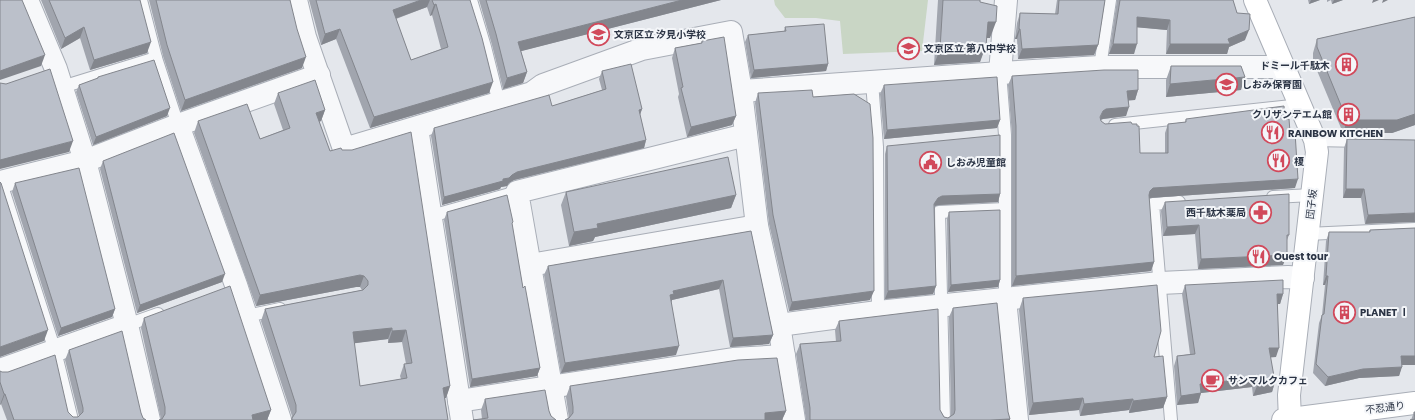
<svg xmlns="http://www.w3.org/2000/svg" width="1415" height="420" viewBox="0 0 1415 420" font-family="Poppins,'Noto Sans JP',sans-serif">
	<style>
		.green { fill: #c9d6c5 }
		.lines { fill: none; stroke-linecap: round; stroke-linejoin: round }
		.service-casing { stroke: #a9aeb7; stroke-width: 14 }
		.minor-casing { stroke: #a9aeb7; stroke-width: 24 }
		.secondary-casing { stroke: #a9aeb7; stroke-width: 24 }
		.service { stroke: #f7f8fa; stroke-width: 12 }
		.minor { stroke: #f7f8fa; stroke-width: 22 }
		.secondary { stroke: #fff; stroke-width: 22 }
		.wall { fill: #a1a5ae; fill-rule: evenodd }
		.shaded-wall { fill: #83868d }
		.building { fill: #bbc0ca; stroke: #83868d; fill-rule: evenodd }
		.labels { text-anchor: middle; stroke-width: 4; stroke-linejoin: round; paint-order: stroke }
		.poi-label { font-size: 10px; font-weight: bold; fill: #2b3445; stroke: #f4f6f9; text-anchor: start }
		.street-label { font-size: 10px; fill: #2b3445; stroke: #f4f6f9 }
	</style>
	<rect width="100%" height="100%" fill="#e4e7ec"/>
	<polygon class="green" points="774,0 928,0 922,51 843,54 840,21 816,18 785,18 775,5"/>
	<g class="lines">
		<defs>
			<g id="service">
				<polyline points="141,0 156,58 178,125"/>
				<polyline points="471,0 485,47 499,103"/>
				<polyline points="1100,67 1110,0"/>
				<polyline points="1000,73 1005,135 1005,299"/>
				<polyline points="872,82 877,147 878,312"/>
				<polyline points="62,87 156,58"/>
				<polyline points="1115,125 1301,105"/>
				<polyline points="1315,140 1362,141"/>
				<polyline points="1,183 55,351 72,420"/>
				<polyline points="1273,197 1312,195"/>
				<polyline points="431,216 517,192"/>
				<polyline points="1307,234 1415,229"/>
				<polyline points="246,316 280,309"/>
				<polyline points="127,325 158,314"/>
				<polyline points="944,420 939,212 1005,209"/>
				<polyline points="1171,420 1153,204 1179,202"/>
			</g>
			<g id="minor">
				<polyline points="27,0 56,69 85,161 127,325 149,420"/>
				<polyline points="296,0 305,37 344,149 532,93 543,85 642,49 731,32 741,91 757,226 779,325 794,420"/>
				<polyline points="1006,0 1000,73 1100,67 1284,67"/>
				<polyline points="741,91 1000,73"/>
				<polyline points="178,125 236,285 280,420"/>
				<polyline points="417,128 462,420"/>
				<polyline points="0,182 85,161 178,125 319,75"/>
				<polyline points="530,265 757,226"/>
				<polyline points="1005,299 1017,420"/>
				<polyline points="779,325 878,312 1160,283 1288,277 1303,278"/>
				<polyline points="0,370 127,325"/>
				<polyline points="459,401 733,359 784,356"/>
				<polyline points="557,420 517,192 746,135"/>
			</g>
			<g id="secondary">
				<polyline points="1255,0 1315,140 1317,152 1289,395 1290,420"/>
				<polyline points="1283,420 1415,403"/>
			</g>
		</defs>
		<use href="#service" class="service-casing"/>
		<use href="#minor" class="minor-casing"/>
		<use href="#secondary" class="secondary-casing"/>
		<use href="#service" class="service"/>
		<use href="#minor" class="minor"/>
		<use href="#secondary" class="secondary"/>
	</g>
	<g class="wall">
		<polygon points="41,0 140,0 147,53 90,70 80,38 61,49"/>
		<polygon points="149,0 290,0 302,68 181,111 163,56"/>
		<path d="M309,0H470L489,93L370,128L336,39L321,45ZM427,7L430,16L432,15L441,49L411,60L396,19Z"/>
		<polygon points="479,0 721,0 521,51 527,72 523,83 503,89 492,45"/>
		<polygon points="938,0 980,0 980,2 990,38 987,38 980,62 934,65"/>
		<polygon points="1057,0 1105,0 1098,45 1094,55 1018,59 1017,39 1015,39 1017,23 1020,13 1055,14"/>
		<polygon points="1117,0 1233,0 1245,40 1229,47 1227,54 1166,54 1167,30 1137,27 1134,54 1109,54"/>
		<polygon points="1308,0 1320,0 1309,4"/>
		<polygon points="1327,0 1343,0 1332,4 1331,0 1327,2"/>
		<polygon points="1415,17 1415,125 1392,133 1343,133 1313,61 1313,53 1317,39"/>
		<polygon points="785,27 828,64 826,71 751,78 745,42 748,35 784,31"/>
		<polygon points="702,41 736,116 732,125 687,137 678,97 679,94 672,58 675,48 701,43"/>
		<polygon points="1171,66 1241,90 1166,97 1166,80"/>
		<polygon points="602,71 642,109 640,115 646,140 644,148 514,180 509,183 507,186 501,187 500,189 442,205 431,136 434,128 552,106 602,90 599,79"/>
		<polygon points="1012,76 1138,90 1135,100 1129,100 1126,116 1103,119 1101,120 1101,121 1140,153 1165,153 1165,133 1168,124 1185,122 1186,119 1285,119 1295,188 1149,198 1154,262 1151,271 1012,286 1012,135 1008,85"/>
		<polygon points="98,77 167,116 93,145 76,92 79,85 97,79"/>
		<polygon points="884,85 1000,120 997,128 884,139 880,94"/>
		<path d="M278,93L325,110L321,121L319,122L330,151L450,386L446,398H445L448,420H291L292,416L261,321L265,309L362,290L360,287H356L256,306L194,133L198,121L260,139L283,130L274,104ZM388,339V343L402,342L406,364H404L400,376L401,379L360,386L354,343Z"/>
		<polygon points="758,93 813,97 870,300 789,311 769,224 755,103"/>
		<polygon points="1347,139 1415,140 1365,224 1361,198 1343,198 1344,148"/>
		<polygon points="887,146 1000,194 998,202 939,205 935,206 936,286 933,294 885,299 885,154"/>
		<polygon points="103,161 222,282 137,313 100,169"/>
		<polygon points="15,183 115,309 112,317 58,336 12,192"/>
		<polygon points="566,192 736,195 731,208 595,237 593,241 569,246 561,205"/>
		<polygon points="1165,202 1289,235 1287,240 1283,265 1198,269 1195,234 1163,236 1161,211"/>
		<polygon points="447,212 512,226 523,288 540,368 537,376 470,387 444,220"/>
		<polygon points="949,212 1000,280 998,287 948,292 947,219"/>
		<polygon points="1415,228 1415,365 1402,365 1399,376 1359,378 1325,386 1313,373 1319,323 1322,315 1325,285 1323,285 1326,241 1329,232 1369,232 1370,230"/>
		<polygon points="751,231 773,335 769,344 730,347 719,289 672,300 671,301 676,355 561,373 544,275 548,266"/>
		<polygon points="1185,285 1283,294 1280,304 1278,304 1276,357 1270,357 1275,382 1272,392 1253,396 1252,387 1201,393 1198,403 1177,405 1174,366 1177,356 1190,354 1182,294"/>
		<polygon points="1023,298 1154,357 1167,397 1163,408 1129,413 1129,410 1080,416 1079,410 1029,415 1019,310"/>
		<polygon points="953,308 1008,412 1010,419 1010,420 806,420 796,354 800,344 836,342 835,330 839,321 940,410 944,417 948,418 951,416 949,317"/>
		<polygon points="144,318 271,410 267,420 161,419 141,328"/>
		<polygon points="69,350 141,413 143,418 146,420 7,420 1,404 0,405 0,371 68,412 73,417 78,417 79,416 65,360"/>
		<polygon points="570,386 786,411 782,420 565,420 569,418 566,397"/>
		<polygon points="485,399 549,411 551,416 482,419 481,410"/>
		<polygon points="1414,412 1415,420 1411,420"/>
	</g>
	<g class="shaded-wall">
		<polygon points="421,0 430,0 427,7 389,21 393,10"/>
		<polygon points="682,0 721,0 514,53 518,42"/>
		<polygon points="1311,0 1320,0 1309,4"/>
		<polygon points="1334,0 1343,0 1332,4"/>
		<polygon points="1373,0 1379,0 1372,3"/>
		<polygon points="1383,0 1388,0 1382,3"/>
		<polygon points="436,4 432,15 430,16 434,5"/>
		<polygon points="1137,17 1170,20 1167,30 1133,27"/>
		<polygon points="988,22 996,22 990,38 982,38"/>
		<polygon points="84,27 80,38 61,49 65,38"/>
		<polygon points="340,29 336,39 321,45 325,34"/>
		<polygon points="1019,29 1020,29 1017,39 1015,39"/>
		<polygon points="1249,30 1245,40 1229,47 1227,54 1166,54 1170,44 1228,39"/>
		<polygon points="151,42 147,53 90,70 94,60"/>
		<polygon points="1113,44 1137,44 1134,54 1109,54"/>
		<polygon points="1098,45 1094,55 1018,59 1022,49"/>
		<polygon points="986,46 980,62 934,65 940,49"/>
		<polygon points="45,55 41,66 0,80 0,71 1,70"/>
		<polygon points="306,57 302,68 181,111 185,100"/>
		<polygon points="828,64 826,71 751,78 754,70"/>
		<polygon points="527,72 523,83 503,89 507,78"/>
		<polygon points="1245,77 1241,90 1166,97 1170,84"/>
		<polygon points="493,82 489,93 370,128 374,117"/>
		<polygon points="1138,90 1135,100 1124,101 1127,91"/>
		<polygon points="1129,107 1126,116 1103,119 1099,120 1097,126 1103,111 1106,109"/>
		<polygon points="170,108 167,116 93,145 96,137"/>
		<polygon points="642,109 639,117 639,110"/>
		<polygon points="325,110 321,121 312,124 316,113"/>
		<polygon points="1415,114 1415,125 1392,133 1343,133 1347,120"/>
		<polygon points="736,116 732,125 687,137 691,127"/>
		<polygon points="1000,120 997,128 884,139 887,130"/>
		<polygon points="646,140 644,148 514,180 509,183 507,186 501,187 500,189 442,205 444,197 503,179 517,172"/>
		<polygon points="73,141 69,152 0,169 0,160 1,159"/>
		<polygon points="1298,179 1295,188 1149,198 1146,200 1150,191 1153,188"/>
		<polygon points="1346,189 1364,189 1361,198 1343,198"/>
		<polygon points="1000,194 998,202 939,205 935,206 934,204 938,198 942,196"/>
		<polygon points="736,195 731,208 595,237 593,241 569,246 574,232 597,224"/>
		<polygon points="1415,213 1415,222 1365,224 1368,215"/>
		<polygon points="1199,225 1195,234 1163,236 1167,227"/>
		<polygon points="1287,255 1283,265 1198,269 1201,259"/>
		<polygon points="1154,262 1151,271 1012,286 1016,276"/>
		<polygon points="225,274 222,282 137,313 140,305"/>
		<polygon points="360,275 364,276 360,287 356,287 256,306 260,295"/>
		<polygon points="1326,276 1328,276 1325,285 1323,285"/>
		<polygon points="723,280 719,289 672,300 671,303 670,295 673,291"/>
		<polygon points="1000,280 998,287 948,292 951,285"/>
		<polygon points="936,286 933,294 885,299 888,291"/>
		<polygon points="874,291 870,300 789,311 792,302"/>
		<polygon points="1277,294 1283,294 1280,304 1274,304"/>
		<polygon points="115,309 112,317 58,336 61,328"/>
		<polygon points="392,328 388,339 349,344 353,332"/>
		<polygon points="48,330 44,341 0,357 0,347"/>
		<polygon points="406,330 402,342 388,343 392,331"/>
		<polygon points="773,335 769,344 730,347 733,338"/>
		<polygon points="679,346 676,355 561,373 565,363"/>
		<polygon points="1269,348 1279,348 1276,357 1265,358"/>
		<polygon points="1401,356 1415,356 1415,365 1398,365"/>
		<polygon points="1402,367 1399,376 1359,378 1325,386 1328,377 1363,369"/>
		<polygon points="540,368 537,376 470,387 472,379"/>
		<polygon points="1255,378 1252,387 1201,393 1198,403 1177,405 1181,396 1200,384"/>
		<polygon points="1275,382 1272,392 1253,396 1257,386"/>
		<polygon points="450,386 446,398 439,399 443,388"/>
		<polygon points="4,394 5,394 1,404 0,405"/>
		<polygon points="1167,397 1163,408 1129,413 1133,401"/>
		<polygon points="1083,398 1079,410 1029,415 1033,403"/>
		<polygon points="1133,399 1129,410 1080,416 1084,404"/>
		<polygon points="271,410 267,420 250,420 252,415"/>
		<polygon points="786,411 782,420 762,420 765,413"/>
		<polygon points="1010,419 1010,420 990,420"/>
	</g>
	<g class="building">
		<polygon points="0,0 22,0 45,55 0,71"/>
		<polygon points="49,0 140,0 151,42 94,60 84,27 65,38"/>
		<polygon points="156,0 290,0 297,29 306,57 185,100 167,45"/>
		<polygon points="316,0 421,0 393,10 411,60 448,47 436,4 434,5 432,0 470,0 482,38 493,82 374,117 340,29 325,34"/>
		<polygon points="486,0 682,0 518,42 527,72 507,78 496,34"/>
		<polygon points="943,0 980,0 980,2 997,6 996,22 988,22 986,46 940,49"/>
		<polygon points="1059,0 1105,0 1098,45 1022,49 1020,29 1019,29 1020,13 1058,14"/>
		<polygon points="1120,0 1233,0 1237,13 1250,14 1249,30 1228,39 1230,44 1170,44 1170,20 1137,17 1137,44 1113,44"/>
		<polygon points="1415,17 1415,114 1397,120 1347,120 1317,47 1317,39"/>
		<polygon points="824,24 828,64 754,70 748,35 786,31 785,27"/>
		<polygon points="724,37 736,116 691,127 681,88 683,87 675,48 702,43 702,41"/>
		<polygon points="154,60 170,108 96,137 79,85 98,78 98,77"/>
		<polygon points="631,64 642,109 639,110 646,140 517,172 512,175 509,178 503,179 503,181 444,197 434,128 549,95 552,106 606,89 602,71"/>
		<polygon points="1171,66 1241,66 1245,77 1170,84"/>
		<polygon points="50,69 73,141 0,160 0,83 6,84"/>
		<polygon points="1104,70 1138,70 1138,90 1127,91 1129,107 1106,109 1103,111 1100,117 1101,121 1105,124 1131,122 1132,124 1137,124 1137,126 1139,126 1140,153 1168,153 1168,124 1186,122 1186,119 1284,106 1285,119 1289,119 1290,132 1295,132 1298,179 1153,188 1150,191 1149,195 1154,262 1016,276 1016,126 1012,76"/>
		<polygon points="997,77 1000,120 887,130 884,85"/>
		<path d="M315,80L325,110L316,113L330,151L341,148L342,150H352L411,132L450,386L443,388L448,420H292V418L296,412V405L265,309L363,290L368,285V281L364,276L360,275L260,295L198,121L247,104L260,139L290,128L278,93ZM392,328V331L406,330L412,363L404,364L407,378L360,386L353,332Z"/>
		<polygon points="812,90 813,97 854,94 870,104 873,138 874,291 792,302 773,215 758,93"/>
		<polygon points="174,133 225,274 140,305 103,161"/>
		<polygon points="1000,135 1000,194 942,196 938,198 934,204 936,286 888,291 887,146"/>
		<polygon points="1347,139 1415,140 1415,213 1368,215 1364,189 1346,189"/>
		<polygon points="728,157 736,195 597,224 598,228 574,232 566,192"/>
		<polygon points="79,168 115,309 61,328 15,183"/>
		<polygon points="0,182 1,183 48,330 0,347"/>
		<polygon points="1289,194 1289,235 1287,235 1287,255 1201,259 1199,225 1167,227 1165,202"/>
		<polygon points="507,195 513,222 512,223 523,288 525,286 540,368 472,379 447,212"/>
		<polygon points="1000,210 1000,280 951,285 949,212"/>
		<polygon points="1415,228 1415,356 1401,356 1402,367 1363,369 1328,377 1316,364 1322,315 1324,314 1328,276 1326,276 1329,232 1370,232 1370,230"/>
		<polygon points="751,231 773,335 733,338 723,280 673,291 674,294 670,295 679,346 565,363 548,266"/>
		<polygon points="1283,280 1283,294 1277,294 1279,348 1269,348 1275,382 1257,386 1255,378 1200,384 1201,393 1181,396 1177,356 1195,354 1185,285"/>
		<polygon points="1157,285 1161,331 1154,357 1163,356 1167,397 1133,401 1133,399 1084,404 1083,398 1033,403 1023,298"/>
		<polygon points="230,286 271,410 252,415 253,420 159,420 162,419 165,414 165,407 144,318"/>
		<polygon points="997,303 1008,412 1010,419 990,420 810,420 810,408 800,344 841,341 839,321 938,309 940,410 944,417 948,418 954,414 955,410 953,308"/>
		<polygon points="122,331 141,413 143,418 146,420 14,420 5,394 4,394 0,382 0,371 2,372 8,372 55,355 68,412 73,417 78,417 83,412 83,408 69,350"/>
		<polygon points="777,358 786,411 765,413 765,420 565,420 569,418 573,413 573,407 570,386 738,360"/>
		<polygon points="545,390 549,411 551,416 556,420 473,420 488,418 485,399"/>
		<polygon points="1414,412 1415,412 1415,420 1410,420 1415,419"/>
	</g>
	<defs>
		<symbol id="school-ring" viewBox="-11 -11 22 22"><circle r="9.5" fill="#f4f6f9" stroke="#d1495b" stroke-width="1.5"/><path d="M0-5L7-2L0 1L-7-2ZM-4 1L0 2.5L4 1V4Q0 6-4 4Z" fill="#d1495b"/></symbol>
		<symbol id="building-ring" viewBox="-11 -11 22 22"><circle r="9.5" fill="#f4f6f9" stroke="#d1495b" stroke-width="1.5"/><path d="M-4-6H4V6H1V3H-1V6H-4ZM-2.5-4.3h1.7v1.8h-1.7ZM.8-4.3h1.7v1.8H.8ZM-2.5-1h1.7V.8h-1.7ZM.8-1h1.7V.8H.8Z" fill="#d1495b"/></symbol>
		<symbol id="restaurant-ring" viewBox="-11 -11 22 22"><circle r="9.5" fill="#f4f6f9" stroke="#d1495b" stroke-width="1.5"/><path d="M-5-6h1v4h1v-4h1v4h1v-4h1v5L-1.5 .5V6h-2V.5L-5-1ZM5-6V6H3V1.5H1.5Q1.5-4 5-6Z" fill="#d1495b"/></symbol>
		<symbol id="civic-ring" viewBox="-11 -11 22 22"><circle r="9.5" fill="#f4f6f9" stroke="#d1495b" stroke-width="1.5"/><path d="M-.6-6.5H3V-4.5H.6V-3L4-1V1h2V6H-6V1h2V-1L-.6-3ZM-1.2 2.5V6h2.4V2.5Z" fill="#d1495b"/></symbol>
		<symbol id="pharmacy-ring" viewBox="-11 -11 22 22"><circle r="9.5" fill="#f4f6f9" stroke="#d1495b" stroke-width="1.5"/><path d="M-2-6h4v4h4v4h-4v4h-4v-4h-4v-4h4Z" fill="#d1495b"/></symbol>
		<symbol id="cafe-ring" viewBox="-11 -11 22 22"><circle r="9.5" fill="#f4f6f9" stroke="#d1495b" stroke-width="1.5"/><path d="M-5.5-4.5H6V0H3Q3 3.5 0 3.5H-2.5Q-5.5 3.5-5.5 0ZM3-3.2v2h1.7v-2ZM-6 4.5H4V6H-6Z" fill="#d1495b"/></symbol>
	</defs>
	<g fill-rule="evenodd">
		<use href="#school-ring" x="586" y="22" width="25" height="25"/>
		<use href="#school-ring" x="896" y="36" width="25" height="25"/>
		<use href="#building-ring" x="1334" y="52" width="25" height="25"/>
		<use href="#school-ring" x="1214" y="72" width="25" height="25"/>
		<use href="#building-ring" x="1336" y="102" width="25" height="25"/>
		<use href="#restaurant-ring" x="1260" y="120" width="25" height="25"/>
		<use href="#restaurant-ring" x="1266" y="148" width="25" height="25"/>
		<use href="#civic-ring" x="918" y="150" width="25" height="25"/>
		<use href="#pharmacy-ring" x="1248" y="200" width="25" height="25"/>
		<use href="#restaurant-ring" x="1246" y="244" width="25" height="25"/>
		<use href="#building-ring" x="1332" y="300" width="25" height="25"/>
		<use href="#cafe-ring" x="1200" y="368" width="25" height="25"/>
	</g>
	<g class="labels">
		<g class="poi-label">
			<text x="614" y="38">文京区立 汐見小学校</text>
			<text x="924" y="52">文京区立 第八中学校</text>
			<text x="1330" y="69" text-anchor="end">ドミール千駄木</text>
			<text x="1242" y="88">しおみ保育園</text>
			<text x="1332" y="118" text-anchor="end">クリザンテエム館</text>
			<text x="1288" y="137">RAINBOW KITCHEN</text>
			<text x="1294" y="165">榎</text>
			<text x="946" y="166">しおみ児童館</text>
			<text x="1246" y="216" text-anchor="end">西千駄木薬局</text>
			<text x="1274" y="260">Ouest tour</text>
			<text x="1360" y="316">PLANET Ⅰ</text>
			<text x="1228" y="384">サンマルクカフェ</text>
		</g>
		<g class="street-label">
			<text transform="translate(1311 204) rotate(-83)" y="4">団子坂</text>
			<text transform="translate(1385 407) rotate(-7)" y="4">不忍通り</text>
		</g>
	</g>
</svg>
